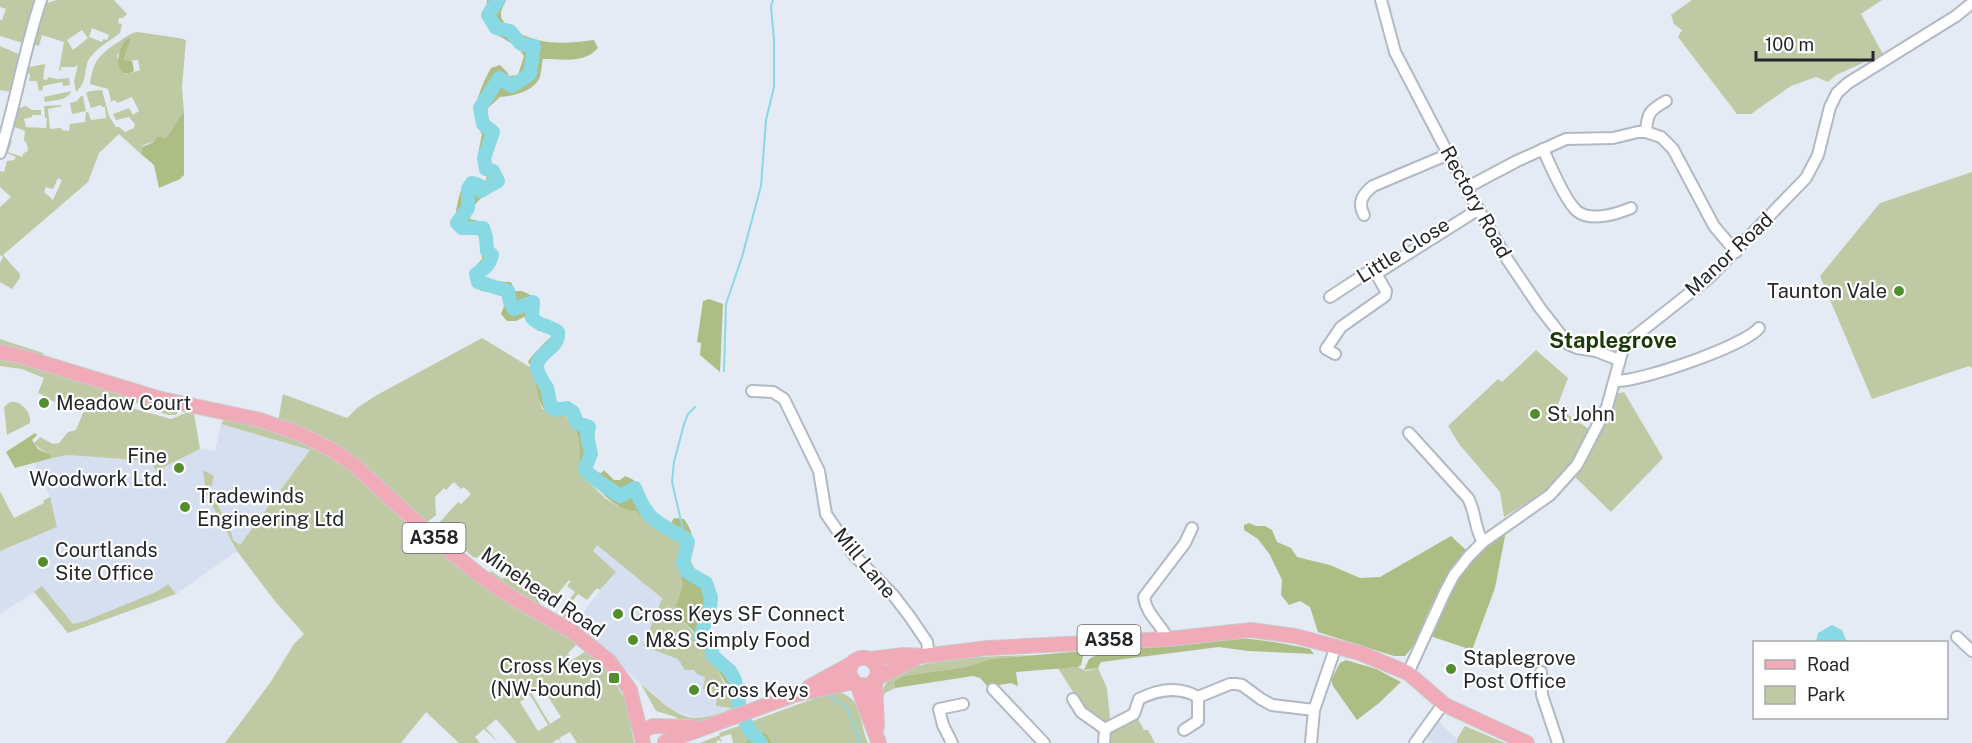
<svg xmlns="http://www.w3.org/2000/svg" width="1972" height="743" viewBox="0 0 1972 743" font-family="'Public Sans',sans-serif">
	<style>
		.built { fill: #d5dff0 }
		.green { fill: #bfcaa4; fill-rule: evenodd }
		.forest { fill: #adbd84 }
		.water { fill: #89d9e5 }
		.lines { fill: none; stroke-linecap: round; stroke-linejoin: round }
		.stream { stroke: #89d9e5; stroke-width: 2 }
		.river { stroke: #89d9e5; stroke-width: 14 }
		.minor-casing { stroke: #b3b9c3; stroke-width: 14 }
		.major-casing { stroke: #cacbcc; stroke-width: 16 }
		.minor { stroke: #fff; stroke-width: 10 }
		.major { stroke: #f1aab7; stroke-width: 14 }
		.poi-dot { fill: #528e2d; stroke: #fff; stroke-width: 2 }
		.labels { text-anchor: middle; stroke-width: 4.5; stroke-linejoin: round; paint-order: stroke }
		.shield { fill: #fff; stroke: #66686a; stroke-width: 1.5 }
		.shield-label { font-size: 18px; font-weight: bold; fill: #24272a }
		.street-label { font-size: 20px; fill: #24272a; stroke: #fff }
		.poi-label { font-size: 20px; fill: #24272a; stroke: #fff; text-anchor: start }
		.quarter-label { font-size: 22px; font-weight: bold; fill: #1d390a; stroke: #fff }
	</style>
	<rect width="100%" height="100%" fill="#e4ebf5"/>
	<g class="built">
		<polygon points="221,424 310,450 237,551 176,594 68,633 34,592 0,614 0,551 57,527 50,497 33,462 68,455 123,458 152,461 156,470 200,449 215,451"/>
		<polygon points="597,545 663,599 733,707 703,719 675,712 631,675 583,629 581,630 574,624 605,584 592,551"/>
		<polygon points="1438,721 1457,739 1457,743 1432,743 1425,736"/>
	</g>
	<g class="green">
		<polygon points="0,0 37,0 23,43 0,36 0,20 2,20 6,9 0,7"/>
		<path d="M45,0L47,3L57,0H114L127,14L123,18H119L118,23L122,24L120,33C110,41 94,49 88,61C84,73 87,82 76,92L74,81L78,65L74,67H61V70L70,71L59,70L64,42L42,35L39,46L33,44ZM92,28L109,35L107,40L103,39L102,42L89,37ZM82,30L88,38L73,50L67,40Z"/>
		<polygon points="1692,0 1882,0 1861,14 1883,54 1836,75 1828,82 1816,77 1791,86 1751,114 1737,114 1678,37 1682,30 1674,24 1671,15"/>
		<path d="M137,32L179,38L186,40L182,87L184,113C176,119 175,131 166,137C158,142 149,142 142,146L141,154L119,134L99,153L88,182L3,255L20,274V278L12,289L0,282V263L3,257L0,255V207L11,197L0,187V171L4,172L7,161L14,160L16,157L5,152L7,141H12L8,152L22,157L24,153L28,151L27,144L24,140L25,131L12,126L17,109L26,106L32,110H41V115H32V117L24,119L26,127L46,128L47,118H45L44,106L62,105V106L48,109L50,129L61,128L62,130L69,131L70,124L85,122L86,111L72,114L70,103L77,101L81,96H83L86,112H88L91,120L106,118L105,107H102L101,105L91,108L86,93L90,91L102,90L109,116L116,127H119L125,132L134,128L135,124L129,117L116,120L113,114L129,108L133,115L139,111L132,97L117,103L115,100L110,102L111,100L108,89L90,84C93,60 100,54 120,41C126,37 130,33 137,32ZM129,43L124,61L138,60L140,70L127,74L123,73L117,56L122,48ZM58,178L62,180L53,200L44,192L46,187L53,189Z"/>
		<polygon points="0,46 21,55 11,92 1,90 0,91"/>
		<polygon points="45,64 43,79 47,80 48,77 57,79 69,78 70,85 63,86 62,82 43,86 43,90 39,91 37,81 29,81 30,75 27,71 29,67"/>
		<polygon points="71,91 70,94 63,99 45,102 44,97"/>
		<polygon points="1972,172 1972,368 1969,366 1872,399 1820,276 1880,203"/>
		<path d="M482,338L533,369L531,372L536,379C534,388 540,399 542,409C549,410 559,411 565,416C582,430 582,452 578,472L605,498L616,505L636,511L651,527L680,542L683,546C679,561 683,574 682,590C682,598 676,604 674,612C705,643 721,669 734,710C716,717 698,725 679,721L676,717L656,711L641,684C676,714 686,729 732,708L716,706L717,696L711,695V690L703,689L705,677L697,674L694,670H685L678,659L643,646L661,601L663,599L597,545L593,551L616,572L600,590L597,588L587,600L578,594L569,605L571,607L568,612L570,621L560,615L568,606L566,604L575,592L567,586L571,581L569,580L554,598L548,594L543,596L548,590L543,585L535,594L540,604L552,612L524,600L487,575L491,571L503,579L505,575L501,572L505,566L500,563L497,567L495,565L497,562L492,557L490,560L483,552L477,558L473,557L453,540L457,532L437,525L458,502L461,504L471,494L464,487L461,489L454,482L446,490L444,488L435,497L436,515L426,523L396,498L278,422L283,394L347,418L357,408L377,395Z"/>
		<polygon points="0,339 43,353 45,357 0,345"/>
		<polygon points="1536,350 1568,378 1557,407 1593,432 1574,463 1543,493 1504,517 1500,492 1459,444 1448,426 1498,379 1502,382"/>
		<polygon points="0,354 179,409 176,415 168,415 134,402 108,397 72,410 71,407 44,398 43,395 38,393 44,378 22,369 0,366"/>
		<polygon points="1624,392 1663,458 1611,512 1575,477 1585,464 1616,394"/>
		<path d="M10,402H16C24,405 31,413 30,423L7,435L4,407Z"/>
		<path d="M114,403L171,419L191,411L194,413L200,449L156,471L151,461L68,455L52,458C47,451 39,450 34,443L40,437L53,444L59,443L68,432L76,430L83,413L102,404Z"/>
		<path d="M225,418L266,426L334,456L435,543L580,641L568,653L572,660L588,650L604,663L606,670L626,700L634,743H577L570,732L559,738L562,743L558,739L552,743H517L496,719L486,728L499,743L484,729L475,737L480,743H459L426,712L401,743H225L270,683L294,644L304,634L274,600L237,551L206,494L203,470L214,476L210,491L230,528L233,540L240,545L310,450L221,424ZM542,687L561,717L550,724L532,694ZM530,695L548,725L538,731L520,702Z"/>
		<polygon points="0,491 14,518 44,503 43,501 50,497 57,527 0,551"/>
		<polygon points="168,584 176,594 68,633 34,592 42,586 73,624 85,621 156,592"/>
		<path d="M1032,655L990,659L966,667L903,676L894,682L895,688L885,693L883,698C883,693 882,689 885,685C901,656 1002,656 1032,655Z"/>
		<polygon points="1078,667 1086,671 1098,668 1107,688 1110,719 1132,709 1144,730 1148,730 1155,743 1106,743 1106,739 1083,708 1058,668"/>
		<path d="M835,691C864,697 858,720 868,743H772L767,734L761,733L745,743H733L731,734L720,737L722,743L719,740L716,741L717,743H700L720,735L719,733Z"/>
		<polygon points="1465,726 1505,743 1457,743 1457,739"/>
	</g>
	<g class="forest">
		<path d="M487,0H506C505,4 501,9 501,13C500,20 506,24 511,28C536,46 565,44 594,40L598,48C584,64 563,59 543,59C541,65 542,73 539,79C532,92 513,96 500,97L488,108V119C506,139 485,146 489,162C491,169 500,174 502,183C488,195 472,199 470,219L488,223L494,258L491,266L480,277H487L493,281L511,282L515,291H522L535,297L538,317C550,319 557,326 562,336L559,344L541,366L552,394V401C571,403 571,408 583,421H588L595,429L593,454L589,465L591,471L601,473L604,470L614,480H620L625,476C646,483 640,496 650,510C655,516 664,520 670,525L674,518L684,519C699,540 687,541 690,559C693,571 701,573 707,582C712,591 713,604 717,614L708,627L718,647L719,657C732,670 742,683 746,701L733,707L725,682L697,635L674,612C678,597 688,586 678,569L683,546L680,542L651,527L636,511C619,510 608,499 596,487C590,481 583,478 578,472C583,449 580,408 547,413C541,408 534,387 536,379L531,372L533,369L528,362C531,356 547,340 553,335L551,331L546,329L538,331L524,317L516,321H507L501,314L506,300L502,293L481,291L470,272L482,259V246L477,233L464,235L455,229C454,218 459,189 466,180L479,183L486,180L487,174C472,164 480,148 482,134C468,114 480,88 491,68L500,65L507,72L509,76L518,75L524,56C505,29 482,44 487,0Z"/>
		<path d="M131,37L124,60L132,61L134,71C113,84 114,44 131,37Z"/>
		<path d="M184,113V175L180,179L159,188L154,165L141,154L142,147L154,142L157,137L165,138C174,131 176,119 184,113Z"/>
		<polygon points="709,299 723,304 720,372 700,355 701,343 697,342 703,301"/>
		<polygon points="35,433 37,435 32,440 38,449 49,454 52,458 15,468 6,452"/>
		<path d="M1249,523L1256,526H1265L1272,530L1277,542L1291,548L1297,557L1330,565L1360,578L1380,577L1451,536L1466,550C1451,569 1440,588 1429,610C1421,626 1418,642 1405,656H1394L1318,632L1310,607L1300,601L1289,605L1281,595L1282,580L1270,555L1258,539L1244,530V525Z"/>
		<polygon points="1506,531 1495,588 1472,650 1430,636 1455,579 1482,548"/>
		<path d="M1226,638C1254,638 1282,643 1310,649L1314,654L1248,651L1219,647L1101,662L1098,668L1084,670L1089,659L1107,649Z"/>
		<polygon points="1096,650 1083,656 1081,665 1078,667 1016,672 1018,686 1011,683 988,687 980,678 973,676 895,688 894,682 903,676 966,667 990,659"/>
		<polygon points="1346,660 1376,669 1401,682 1379,703 1357,720 1333,686 1331,680 1340,663"/>
		<polygon points="761,732 767,734 772,743 745,743"/>
	</g>
	<polygon class="water" points="1832,625 1842,630 1847,642 1834,642 1832,640 1829,642 1816,642 1818,633"/>
	<g class="lines">
		<g class="stream">
			<polyline points="724,371 726,304 742,257 761,186 766,120 774,87 774,40 771,6 773,0"/>
			<polyline points="685,538 672,482 674,462 684,424 688,414 695,407"/>
			<polyline points="827,694 847,708 861,743"/>
		</g>
		<path class="river" d="M498,0L488,15L496,28L510,31L521,44L534,46L530,74L512,86L499,78L480,108L483,124L493,132L484,158L486,169L493,171L498,181L481,191L479,185L472,183L468,189V208L457,223L462,228H483L486,237L487,251L492,255C490,265 484,269 476,274L478,282L508,291L510,302L514,309L533,302L532,318C539,326 549,325 558,332C560,349 537,352 537,367C537,374 544,382 547,388C549,394 549,401 551,407L556,410L567,408L573,412L577,423L589,427L587,435L591,454L585,469C590,477 611,490 620,496L635,488C647,520 656,522 685,538L688,542L683,563L687,572L706,583L711,597L710,608L700,637L710,642L713,656L730,671L735,680L739,705L748,728L761,743"/>
		<defs>
			<g id="minor">
				<polyline points="1381,0 1395,52 1466,188 1507,259 1540,308 1568,344 1577,348 1596,351 1619,360"/>
				<path d="M1646,132C1647,113 1650,110 1666,101"/>
				<path d="M1543,149C1549,163 1566,202 1577,211C1590,222 1617,214 1631,208"/>
				<path d="M0,153C16,102 24,50 41,0"/>
				<polyline points="1466,188 1517,161 1566,139 1613,138 1638,132 1646,132 1661,137 1673,149 1714,226 1736,252"/>
				<path d="M1364,215C1357,202 1363,194 1373,186L1449,154"/>
				<polyline points="1330,297 1385,261"/>
				<polyline points="1335,354 1326,349 1341,327 1385,296 1386,291 1378,277 1379,272 1479,209"/>
				<path d="M1615,381C1640,382 1744,346 1759,328"/>
				<polyline points="752,391 773,392 784,399 819,471 826,514 854,555 894,596 910,617 927,642 929,655"/>
				<path d="M1409,433L1468,498C1476,512 1474,528 1483,542"/>
				<polyline points="1957,637 1972,651"/>
				<path d="M1168,639C1161,624 1146,614 1144,597L1185,543L1192,528"/>
				<polyline points="1541,672 1542,695 1558,743"/>
				<polyline points="1408,673 1445,592 1454,575 1469,556 1483,542 1550,495 1577,465 1607,407 1622,352 1634,337 1710,277 1806,178 1818,155 1830,107 1837,93 1848,83 1956,16 1972,3"/>
				<polyline points="993,689 1044,743"/>
				<path d="M1073,699L1081,712L1105,729L1134,714L1139,699C1159,689 1179,686 1198,697L1230,684H1236L1242,685L1261,699L1272,705L1314,710"/>
				<polyline points="1184,730 1198,721 1198,697"/>
				<polyline points="952,743 943,725 939,709 963,704"/>
				<polyline points="1104,743 1105,729"/>
				<polyline points="1311,743 1314,710 1336,646"/>
				<polyline points="1415,743 1443,704"/>
			</g>
			<g id="major">
				<polyline points="0,352 20,356 157,398 260,420 300,434 334,451 354,465 436,540 481,576 513,598 573,632 609,661 630,690 643,743"/>
				<polyline points="871,659 904,655 923,656 988,648 1168,639 1251,630 1295,636 1360,653 1408,673 1445,705 1527,743"/>
				<polyline points="877,678 915,659"/>
				<polyline points="875,681 877,727"/>
				<polyline points="858,685 862,699 879,743"/>
				<path d="M809,687L851,664C869,645 891,674 867,686L855,684L849,673L851,664"/>
				<polyline points="642,734 646,729 653,726 693,727"/>
				<polyline points="665,742 794,695 853,682"/>
			</g>
		</defs>
		<use href="#minor" class="minor-casing"/>
		<use href="#major" class="major-casing"/>
		<use href="#minor" class="minor"/>
		<use href="#major" class="major"/>
	</g>
	<g class="poi-dot">
		<circle cx="1899" cy="291" r="6"/>
		<circle cx="44" cy="403" r="6"/>
		<circle cx="1535" cy="414" r="6"/>
		<circle cx="179" cy="468" r="6"/>
		<circle cx="185" cy="507" r="6"/>
		<circle cx="43" cy="562" r="6"/>
		<circle cx="618" cy="614" r="6"/>
		<circle cx="633" cy="640" r="6"/>
		<circle cx="1451" cy="669" r="6"/>
		<rect x="608" y="672" width="12" height="12" rx="3"/>
		<circle cx="694" cy="690" r="6"/>
	</g>
	<g class="labels">
		<g class="shield">
			<rect x="402.5" y="523" width="63" height="30" rx="4.5"/>
			<rect x="1077.5" y="625" width="63" height="30" rx="4.5"/>
		</g>
		<g class="shield-label">
			<text x="434" y="544">A358</text>
			<text x="1109" y="646">A358</text>
		</g>
		<g class="street-label">
			<text transform="translate(1476 202) rotate(61)" y="7">Rectory Road</text>
			<text transform="translate(1403 250) rotate(-32)" y="7">Little Close</text>
			<text transform="translate(1729 254) rotate(-43)" y="7">Manor Road</text>
			<text transform="translate(865 563) rotate(50)" y="7">Mill Lane</text>
			<text transform="translate(543 592) rotate(34)" y="7">Minehead Road</text>
		</g>
		<g class="poi-label">
			<text x="1887" y="298" text-anchor="end">Taunton Vale</text>
			<text x="56" y="410">Meadow Court</text>
			<text x="1547" y="421">St John</text>
			<text x="167" y="463" text-anchor="end">Fine<tspan x="167" dy="23">Woodwork Ltd.</tspan></text>
			<text x="197" y="503">Tradewinds<tspan x="197" dy="23">Engineering Ltd</tspan></text>
			<text x="55" y="557">Courtlands<tspan x="55" dy="23">Site Office</tspan></text>
			<text x="630" y="621">Cross Keys SF Connect</text>
			<text x="645" y="647">M&amp;S Simply Food</text>
			<text x="1463" y="665">Staplegrove<tspan x="1463" dy="23">Post Office</tspan></text>
			<text x="602" y="673" text-anchor="end">Cross Keys<tspan x="602" dy="23">(NW-bound)</tspan></text>
			<text x="706" y="697">Cross Keys</text>
		</g>
		<g class="quarter-label">
			<text x="1613" y="348">Staplegrove</text>
		</g>
	</g>
	<rect x="1753" y="641" width="195" height="78" fill="#ffffff" stroke="#a7a9aa" stroke-width="1.5"/>
	<rect x="1765" y="660" width="30" height="9" fill="#f1aab7" stroke="#a7a9aa" stroke-width="1.5"/>
	<text x="1807" y="671" font-size="18" fill="#24272a">Road</text>
	<rect x="1765" y="686" width="30" height="18" fill="#bfcaa4" stroke="#a7a9aa" stroke-width="1.5"/>
	<text x="1807" y="701" font-size="18" fill="#24272a">Park</text>
	<path d="M1756 51v9h117v-9" fill="none" stroke="#24272a" stroke-width="3"/>
	<text x="1765" y="51" font-size="18" fill="#24272a" stroke="#ffffff" stroke-width="4.5" paint-order="stroke">100 m</text>
</svg>
